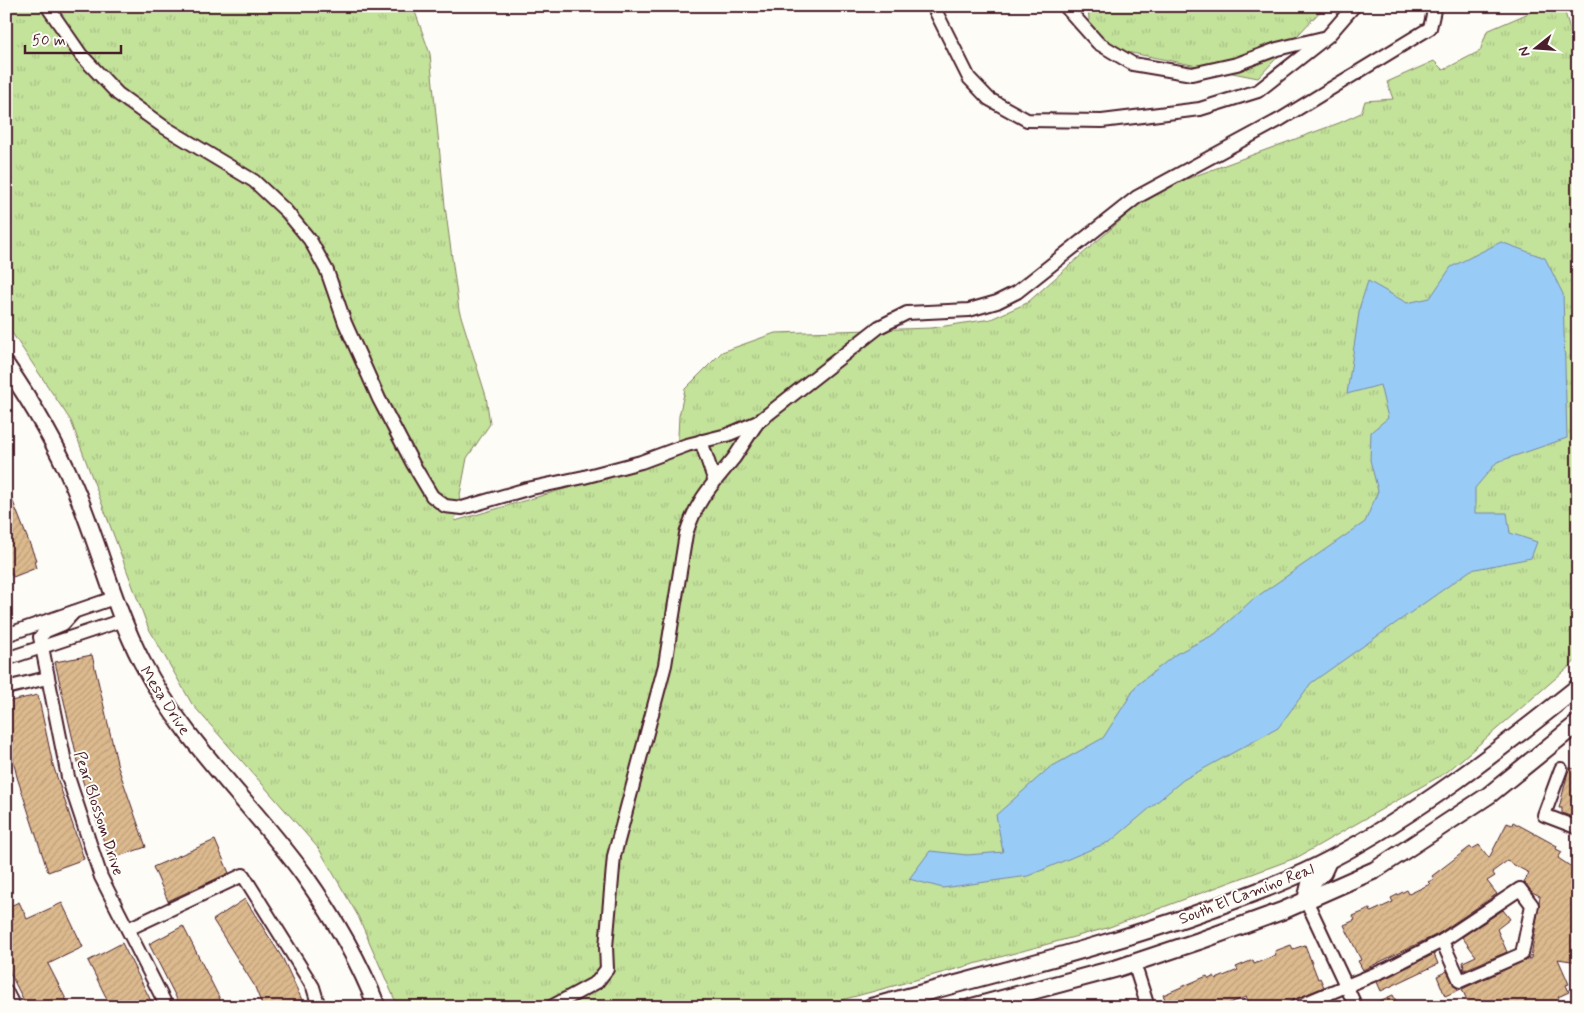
<svg xmlns="http://www.w3.org/2000/svg" width="1584" height="1013" viewBox="0 0 1584 1013" font-family="Mynerve,sans-serif">
	<style>
		.grass { fill: url(#grass-tufts); stroke: #868062 }
		.water { fill: #98ccf6; stroke: #7987a5 }
		.building { fill: url(#building-hatch); stroke: #4a1f2b }
		.lines { fill: none; stroke-linecap: round; stroke-linejoin: round }
		.minor-casing { stroke: #4a1f2b; stroke-width: 16 }
		.major-casing { stroke: #4a1f2b; stroke-width: 20 }
		.minor { stroke: #fdfcf7; stroke-width: 12 }
		.major { stroke: #fdfcf7; stroke-width: 16 }
		.labels { text-anchor: middle; stroke-width: 4; stroke-linejoin: round; paint-order: stroke }
		.street-label { font-size: 16px; fill: #4a1f2b; stroke: #fdfcf7 }
	</style>
	<defs>
		<pattern id="grass-tufts" width="24" height="20" patternUnits="userSpaceOnUse" patternTransform="scale(1.25)"><rect width="24" height="20" fill="#c3e29a"/><path d="M3 7l-1-3M5 7V3M7 7l1-3M15 17l-1-3M17 17v-4M19 17l1-3" fill="none" stroke="#a9c185"/></pattern>
		<pattern id="building-hatch" width="6" height="6" patternUnits="userSpaceOnUse" patternTransform="scale(1.25)"><rect width="6" height="6" fill="#dcba8e"/><path d="M-1 1l2-2M0 6l6-6M5 7l2-2" fill="none" stroke="#be9f7b"/></pattern>
	</defs>
	<rect width="100%" height="100%" fill="#fdfcf7"/>
	<filter id="ink" filterUnits="userSpaceOnUse"><feTurbulence type="fractalNoise" baseFrequency=".02" numOctaves="2"/><feDisplacementMap in="SourceGraphic" scale="10" xChannelSelector="R" yChannelSelector="G"/><feConvolveMatrix kernelMatrix="1 2 1 2 8 2 1 2 1" color-interpolation-filters="sRGB"/></filter>
	<g filter="url(#ink)">
		<g class="grass">
			<polygon points="6,6 413,6 430,54 445,206 459,310 486,396 490,424 467,458 455,521 677,456 679,416 685,389 722,352 775,333 932,328 991,319 1027,303 1138,205 1184,180 1339,123 1361,113 1365,101 1393,99 1387,82 1434,61 1443,70 1480,51 1487,31 1545,6 1563,6 1578,55 1578,659 1447,772 1298,857 1107,928 816,1007 398,1007 358,916 319,849 192,704 148,627 71,421 6,324"/>
			<polygon points="1088,6 1325,6 1258,78 1091,45"/>
		</g>
		<polygon class="water" points="1501,242 1545,258 1563,294 1567,438 1497,462 1475,488 1475,513 1507,513 1510,533 1537,542 1531,558 1471,570 1311,683 1278,728 1183,780 1111,841 1028,876 943,888 909,879 930,851 967,855 1003,852 996,815 1049,768 1103,738 1137,685 1176,654 1215,634 1252,600 1365,522 1378,491 1370,460 1371,432 1388,418 1380,385 1347,394 1360,306 1368,281 1407,303 1430,298 1451,267"/>
		<g class="building">
			<polygon points="6,484 36,560 34,561 36,568 13,577 12,574 6,576"/>
			<polygon points="92,655 118,767 146,847 110,859 82,779 55,662"/>
			<polygon points="38,695 53,765 84,859 48,872 17,777 6,729 6,702"/>
			<polygon points="1569,768 1578,769 1578,819 1562,813 1562,808 1559,808"/>
			<polygon points="1513,822 1557,846 1556,849 1562,852 1558,858 1570,866 1578,867 1578,962 1558,959 1569,984 1566,985 1569,992 1558,997 1560,1002 1548,1007 1470,1007 1462,989 1531,958 1540,896 1532,892 1524,882 1529,873 1507,861 1492,872 1495,876 1487,881 1497,894 1438,934 1363,970 1358,961 1361,960 1344,925 1355,920 1353,916 1370,909 1371,912 1393,902 1391,898 1407,890 1409,894 1430,884 1428,882 1434,879 1432,876 1470,847 1472,849 1479,845 1489,858 1507,823 1512,825"/>
			<polygon points="215,840 229,873 168,901 153,867"/>
			<polygon points="245,899 283,959 302,1000 287,1007 263,1007 254,985 213,920"/>
			<polygon points="19,902 27,919 62,903 83,947 48,964 70,1007 27,1007 6,965 6,908"/>
			<polygon points="1503,910 1510,919 1497,929 1507,952 1464,970 1463,962 1476,956 1462,937"/>
			<polygon points="183,926 218,995 223,1007 181,1007 149,944"/>
			<polygon points="122,943 152,1003 144,1007 111,1007 88,961"/>
			<polygon points="1291,945 1293,949 1305,945 1318,979 1320,978 1324,987 1277,1007 1253,1007 1246,997 1227,1004 1228,1007 1156,1007 1155,1003 1165,999 1163,995 1207,976 1209,979 1214,976 1216,979 1238,970 1236,967 1253,960 1254,964 1276,955 1275,951"/>
			<polygon points="1434,954 1438,964 1381,991 1377,982"/>
			<polygon points="1447,971 1455,987 1461,989 1445,996 1437,976"/>
			<polygon points="1393,995 1399,1007 1366,1007"/>
		</g>
		<g class="lines">
			<defs>
				<g id="minor">
					<polyline points="47,6 81,55 118,94 164,127 254,181 286,211 310,240 327,271 345,323 379,399 413,464 432,496 445,506 462,508 527,489 584,477 641,462 687,445 727,435 758,422 879,327 907,313 969,310 997,302 1017,292 1137,197 1281,119 1430,28 1435,6"/>
					<polyline points="933,6 969,78 989,99 1027,120 1102,121 1200,109 1258,91 1328,36 1354,6"/>
					<polyline points="1065,6 1098,43 1133,64 1192,74 1237,64 1277,49 1323,38"/>
					<polyline points="701,441 714,479"/>
					<polyline points="74,612 63,624 46,631 40,637 68,777 101,877 167,1007"/>
					<polyline points="6,635 114,598"/>
					<polyline points="6,659 123,620"/>
					<polyline points="6,688 47,678"/>
					<polyline points="1561,769 1544,815 1578,828"/>
					<polygon points="1520,889 1532,905 1522,954 1460,981 1442,941"/>
					<polyline points="1306,900 1356,1007"/>
					<polyline points="128,929 243,875 313,987 319,1007"/>
					<polyline points="1134,963 1148,1007"/>
					<polyline points="6,991 14,1007"/>
					<path d="M551,1007L597,982L607,969L606,947L614,856L665,665L686,534C697,499 712,485 734,458C742,446 750,433 758,422"/>
					<polyline points="1296,1007 1387,969 1442,941"/>
				</g>
				<g id="major">
					<path d="M6,365C32,403 56,444 74,486C99,544 113,606 142,662C184,743 251,802 304,875C333,916 359,960 377,1007"/>
					<polyline points="1306,900 1310,884 1323,872 1328,861"/>
					<path d="M871,1007C986,975 1103,948 1216,907C1254,893 1293,879 1329,860C1419,813 1498,751 1578,687"/>
					<polyline points="972,1007 1118,968 1199,941 1282,911 1375,870 1489,795 1578,723"/>
				</g>
			</defs>
			<use href="#minor" class="minor-casing"/>
			<use href="#major" class="major-casing"/>
			<use href="#minor" class="minor"/>
			<use href="#major" class="major"/>
		</g>
	</g>
	<g class="labels">
		<g class="street-label">
			<text transform="translate(166 700) rotate(57)" y="6">Mesa Drive</text>
			<text transform="translate(100 813) rotate(72)" y="6">Pear Blossom Drive</text>
			<text transform="translate(1246 893) rotate(-21)" y="6">South El Camino Real</text>
		</g>
	</g>
	<rect width="1584" height="1013" fill="none" stroke="#fdfcf7" stroke-width="25"/>
	<rect x="12" y="12" width="1559" height="988" fill="none" stroke="#4a1f2b" stroke-width="2" filter="url(#ink)"/>
	<g transform="translate(1536 48) rotate(253)" stroke="#fdfcf7" stroke-width="4" paint-order="stroke">
	<path d="M0-4L9 19L0 12L-9 19Z" fill="#4a1f2b"/>
	<text y="-8" font-size="14" font-weight="bold" text-anchor="middle" fill="#4a1f2b">N</text>
	</g>
	<path d="M25 45v8h96v-8" fill="none" stroke="#4a1f2b" stroke-width="2.5"/>
	<text x="32" y="45" font-size="15" fill="#4a1f2b" stroke="#fdfcf7" stroke-width="4" paint-order="stroke">50 m</text>
</svg>
